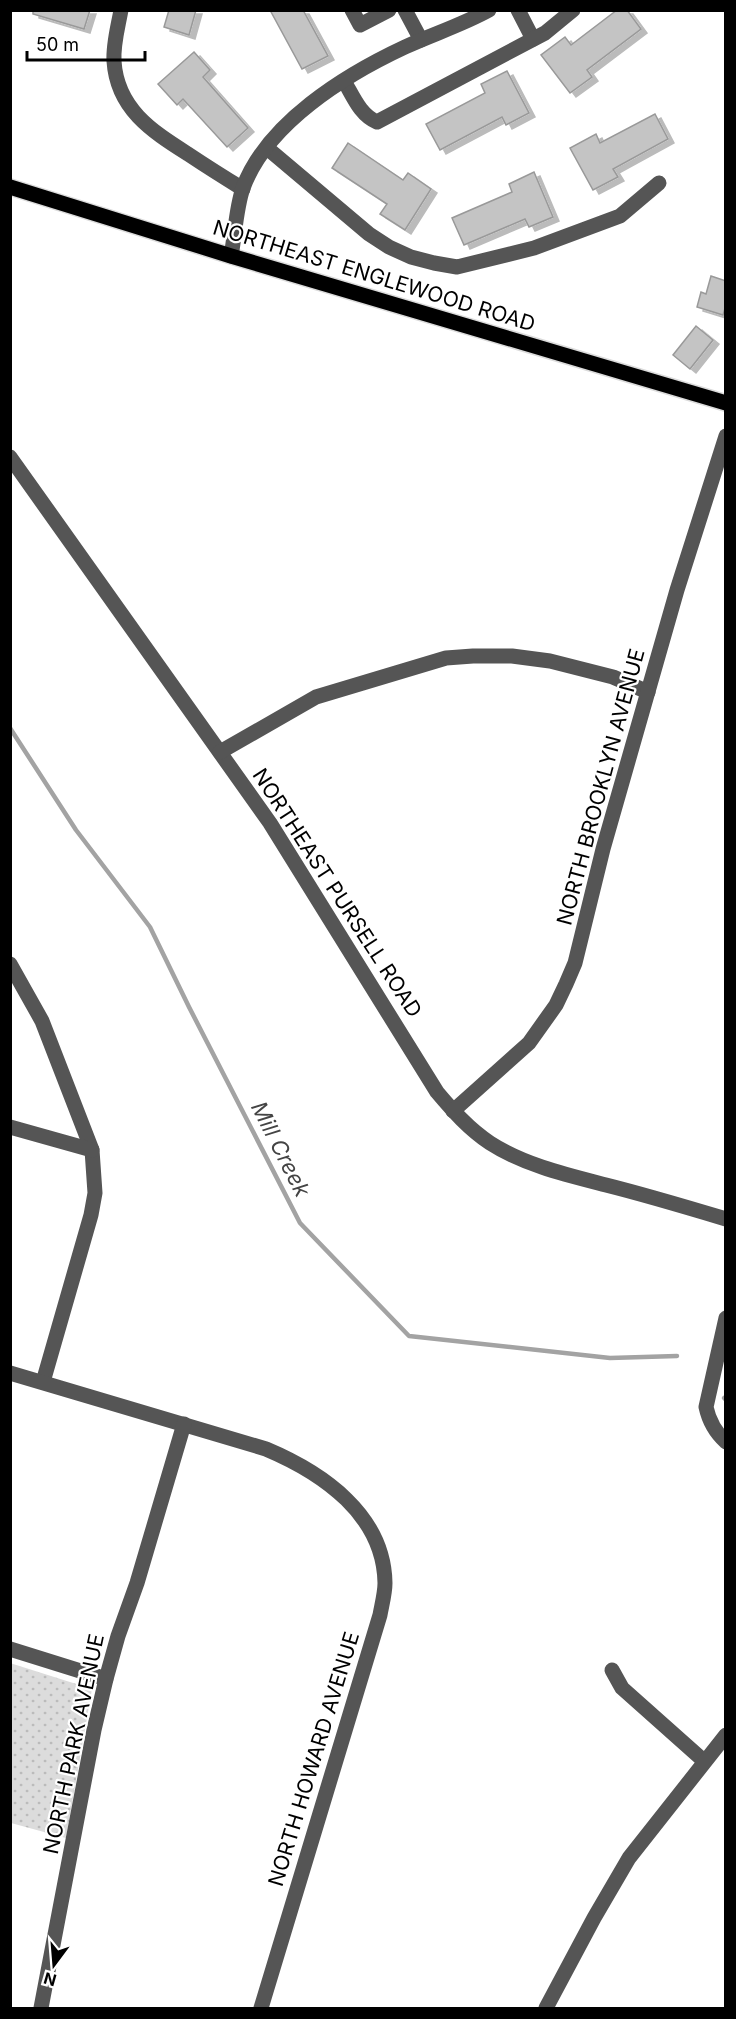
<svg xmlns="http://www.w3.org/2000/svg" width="736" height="2019" viewBox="0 0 736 2019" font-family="Inter,sans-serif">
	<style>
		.park { fill: url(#park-dots) }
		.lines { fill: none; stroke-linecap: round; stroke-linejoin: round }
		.stream { stroke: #a3a3a3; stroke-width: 4.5 }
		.building { fill: #c4c4c4; stroke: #999; stroke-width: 1.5; filter: url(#shadow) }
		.major-casing { stroke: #dbdbdb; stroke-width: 18 }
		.minor { stroke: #555; stroke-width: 15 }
		.major { stroke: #000; stroke-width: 15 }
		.labels { text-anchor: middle; stroke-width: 4.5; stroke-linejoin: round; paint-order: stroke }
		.street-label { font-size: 21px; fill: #000; stroke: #fff }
		.water-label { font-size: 22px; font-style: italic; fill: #444; stroke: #fff }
	</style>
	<defs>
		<pattern id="park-dots" width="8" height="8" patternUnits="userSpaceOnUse" patternTransform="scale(1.5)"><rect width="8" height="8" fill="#dcdcdc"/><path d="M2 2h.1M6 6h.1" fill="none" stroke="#bbb" stroke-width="1.8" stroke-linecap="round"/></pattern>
		<filter id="shadow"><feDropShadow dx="6" dy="4" stdDeviation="0" flood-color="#0004"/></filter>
	</defs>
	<rect width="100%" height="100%" fill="#fff"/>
	<polygon class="park" points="10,1663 92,1689 66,1838 11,1823"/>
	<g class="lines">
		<g class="stream">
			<polyline points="10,728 76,830 150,927 189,1007 300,1223 409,1336 610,1358 677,1356"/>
			<polyline points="724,1398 726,1400"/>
		</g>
	</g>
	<g class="building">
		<polygon points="33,10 90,10 84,29 33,14"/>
		<polygon points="169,10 196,10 189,35 164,27"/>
		<polygon points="270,10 303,10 328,56 302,69"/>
		<polygon points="617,10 627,10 641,29 587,70 592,77 570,93 541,55 565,37 571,45"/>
		<polygon points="194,52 210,70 203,77 248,128 227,147 183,99 177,105 158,84"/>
		<polygon points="507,71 529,113 506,125 502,117 440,150 426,124 485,93 481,84"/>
		<polygon points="655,114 668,139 613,169 618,177 593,190 570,148 596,134 600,143"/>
		<polygon points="348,143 403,180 408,173 431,189 405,230 380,214 387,204 332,168"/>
		<polygon points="534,172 553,217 529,227 525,219 464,245 452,218 512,192 509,184"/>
		<polygon points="711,276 726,281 726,305 723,315 697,307 701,292 706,294"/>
		<polygon points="696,326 713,340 690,369 673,355"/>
	</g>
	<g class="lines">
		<defs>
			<polyline id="major" points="10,187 231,256 726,403"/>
		</defs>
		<use href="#major" class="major-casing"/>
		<g class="minor">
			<path d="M121,10C118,27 113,44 114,61C117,109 152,131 188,154C206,166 225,178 243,189"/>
			<polyline points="352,10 360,25 389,10"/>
			<polyline points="405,10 421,40"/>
			<polyline points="518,10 533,39"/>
			<path d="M344,81C353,96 360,115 377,122L545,33L573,10"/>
			<polyline points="267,148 369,234 389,247 411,257 434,263 457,267 534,248 620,216 659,183"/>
			<path d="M231,256C235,235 236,208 243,188C267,123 345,75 405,47C433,34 462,25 489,10"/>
			<path d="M10,457L270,823L437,1092C453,1111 469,1129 490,1143C524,1165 567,1175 606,1185C646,1195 686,1207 726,1219"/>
			<polyline points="220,752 316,697 446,658 473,656 512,656 550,661 613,677 648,692"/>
			<polyline points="10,964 42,1021 92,1150 95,1193 91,1215 43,1382"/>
			<polyline points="453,1111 529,1043 556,1005 566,984 575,963 603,849 677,590 726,436"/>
			<polyline points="10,1127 92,1150"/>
			<path d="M726,1318L706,1407C709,1421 715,1432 726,1442"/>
			<path d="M10,1373L266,1449C323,1473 384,1515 385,1583C385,1593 382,1604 380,1615L261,2008"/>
			<polyline points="10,1649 106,1679"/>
			<polyline points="612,1670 622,1688 704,1761"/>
			<polyline points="41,2008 94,1730 106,1679 118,1636 137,1583 184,1424"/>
			<polyline points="546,2008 594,1918 629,1858 726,1735"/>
		</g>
		<use href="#major" class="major"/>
	</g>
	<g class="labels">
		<g class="street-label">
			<text transform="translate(374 276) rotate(17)" y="7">NORTHEAST ENGLEWOOD ROAD</text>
			<text transform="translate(601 787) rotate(-75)" y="7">NORTH BROOKLYN AVENUE</text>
			<text transform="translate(337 893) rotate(57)" y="7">NORTHEAST PURSELL ROAD</text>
			<text transform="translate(74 1744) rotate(-78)" y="7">NORTH PARK AVENUE</text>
			<text transform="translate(314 1759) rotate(-73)" y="7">NORTH HOWARD AVENUE</text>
		</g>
		<g class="water-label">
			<text transform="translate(281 1149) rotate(63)" y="8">Mill Creek</text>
		</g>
	</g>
	<rect width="736" height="2019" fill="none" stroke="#000000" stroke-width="24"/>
	<g transform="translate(54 1965) rotate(196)" stroke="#ffffff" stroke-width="4.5" paint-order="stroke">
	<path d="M0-4.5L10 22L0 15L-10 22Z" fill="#000000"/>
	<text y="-9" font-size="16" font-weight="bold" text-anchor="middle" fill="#000000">N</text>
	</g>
	<path d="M27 51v9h118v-9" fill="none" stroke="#000000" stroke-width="3"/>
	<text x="36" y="51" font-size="18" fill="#000000" stroke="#ffffff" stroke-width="4.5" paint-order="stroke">50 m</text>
</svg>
